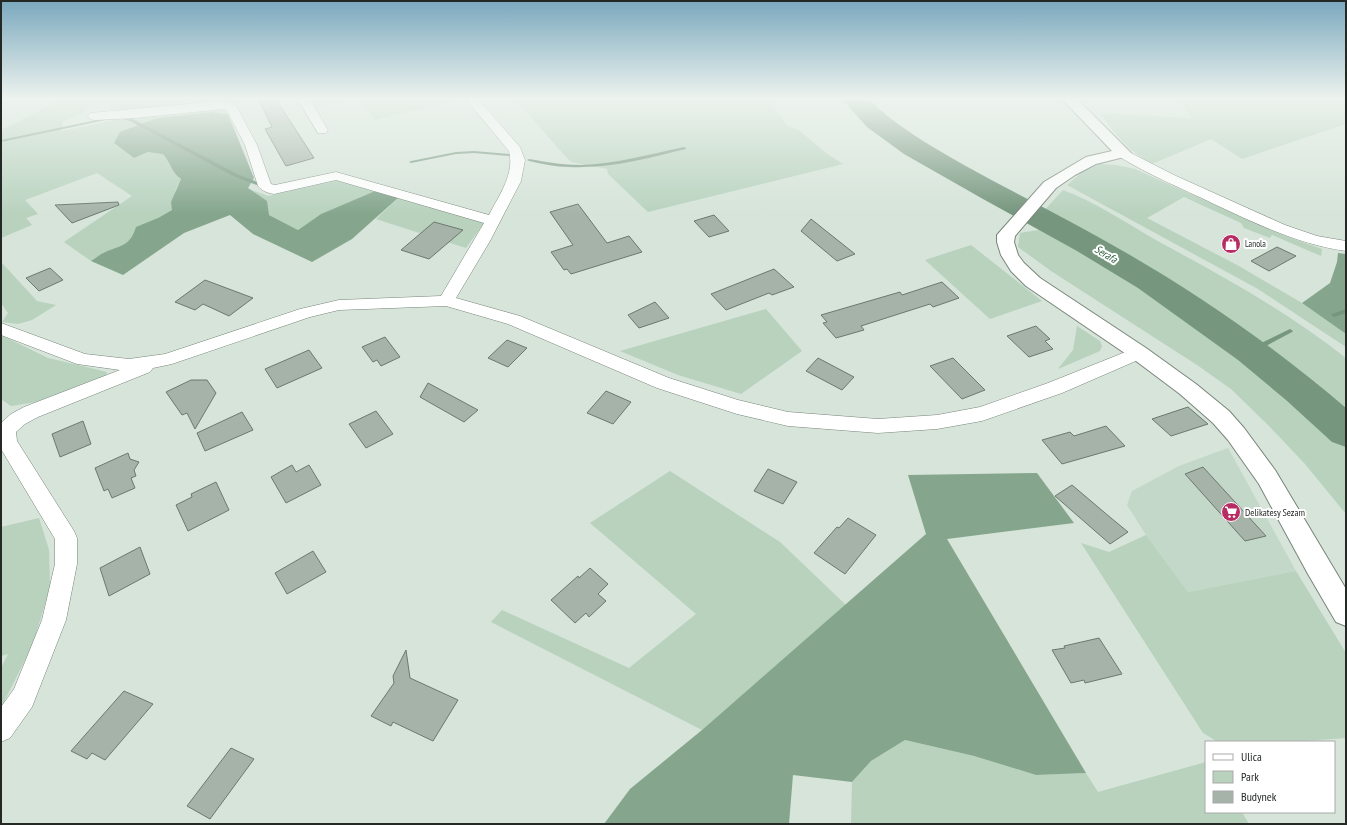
<svg xmlns="http://www.w3.org/2000/svg" width="1347" height="825" viewBox="0 0 1347 825" font-family="'PT Sans Narrow',sans-serif">
	<style>
		.built { fill: #c3d8c8 }
		.green { fill: #b8d2be }
		.forest { fill: #85a68d }
		.lines { fill: none; stroke-linecap: round; stroke-linejoin: round }
		.stream { fill: #76967e; fill-rule: evenodd }
		.river { fill: #76967e; fill-rule: evenodd }
		.building { fill: #a6b3a9; stroke: #6c796f }
		.street-casing { stroke: #78857a; stroke-width: 1 }
		.secondary-casing { stroke: #78857a; stroke-width: 2 }
		.street { fill: #fff; fill-rule: evenodd }
		.secondary { fill: #fff; fill-rule: evenodd }
		.labels { text-anchor: middle; stroke-width: 4; stroke-linejoin: round; paint-order: stroke }
		.far-poi-label { font-size: 9px; fill: #242925; stroke: #fff; text-anchor: start }
		.poi-label { font-size: 10px; fill: #242925; stroke: #fff; text-anchor: start }
		.water-label { font-size: 11px; font-style: italic; fill: #2b5f3c; stroke: #fff }
	</style>
	<rect width="100%" height="100%" fill="#d6e4d9"/>
	<polygon class="built" points="1228,448 1296,571 1188,592 1146,535 1127,505 1132,491 1179,466"/>
	<g class="green">
		<path d="M66,98H234L235,101L164,109L112,112L110,101L89,106L83,113L63,121L62,131L129,117L222,109L228,114L212,112L157,118L114,143L134,158L148,152L163,153C171,163 171,172 181,179L176,189L172,210L158,218L122,247L104,252L91,261L64,242L132,196L97,173L25,200L38,214L26,218L32,225L1,238V130Z"/>
		<polygon points="309,98 353,98 315,108"/>
		<polygon points="359,98 464,98 375,120"/>
		<polygon points="514,98 768,98 787,125 799,130 826,153 843,164 648,212 608,174 607,169 571,162 566,157"/>
		<path d="M1178,98H1346V124L1242,159L1211,139L1152,164C1127,150 1116,135 1100,113L1191,118Z"/>
		<polygon points="1100,164 1116,165 1135,169 1280,234 1322,249 1321,256 1272,235 1270,238 1244,228 1241,223 1184,197 1147,218 1239,266 1302,303 1346,334 1346,347 1258,289 1067,185 1082,172"/>
		<polygon points="339,180 375,191 321,214 298,230 269,215 247,188 268,196"/>
		<path d="M1063,190C1095,202 1125,222 1154,239C1220,275 1287,311 1346,358V410L1257,341L1133,261L1041,214Z"/>
		<polygon points="399,197 480,220 484,223 466,248 376,219"/>
		<polygon points="1045,229 1207,330 1303,406 1346,445 1346,514 1305,464 1268,425 1231,389 1197,365 1051,271 1018,247 1020,233"/>
		<polygon points="971,245 1042,301 990,319 925,260"/>
		<polygon points="1,262 37,301 56,305 32,320 18,324 2,322 8,313 1,303"/>
		<polygon points="766,309 802,351 741,394 678,375 620,351"/>
		<polygon points="1077,326 1100,341 1102,346 1100,351 1058,369 1073,350"/>
		<polygon points="1,335 48,358 99,370 107,372 106,377 36,402 11,406 1,399"/>
		<polygon points="670,471 780,542 846,605 702,730 491,622 502,610 629,668 696,614 590,523"/>
		<polygon points="39,518 49,550 50,587 33,644 1,708 1,668 8,654 1,656 1,527"/>
		<polygon points="1146,535 1188,592 1296,571 1346,653 1346,738 1290,742 1218,742 1203,733 1081,543 1109,552"/>
		<polygon points="905,740 974,756 1036,775 1086,773 1098,792 1206,762 1206,812 1242,812 1249,824 851,824 852,782 871,761"/>
	</g>
	<g class="forest">
		<path d="M212,112L228,114L254,178L248,188L267,201L269,215L298,230L321,214L375,191L399,197L352,239L312,262L253,234L230,215L184,233L123,275L91,261C96,258 100,254 105,252C122,245 130,246 136,227L158,218L172,210L171,202L181,179C171,172 171,163 163,154L148,152L134,158L114,143L120,132L157,118Z"/>
		<polygon points="1338,253 1346,254 1346,334 1302,303 1330,283 1337,262"/>
		<polygon points="1037,473 1074,523 947,539 1086,773 1036,775 974,756 905,740 871,761 852,782 793,775 789,824 604,824 630,789 702,730 926,534 908,475"/>
	</g>
	<g class="lines">
		<g class="stream">
			<polygon points="122,117 133,119 237,174 262,184 257,185 233,176 130,121 122,119 106,120 1,142 1,140 106,118"/>
			<path d="M684,147L686,148V149C652,157 617,167 582,167C564,168 546,165 529,161L527,160L529,159C546,162 564,165 581,165C616,164 650,154 684,147Z"/>
			<polygon points="474,151 509,154 511,155 509,156 474,153 456,154 411,163 409,162 411,161 456,152"/>
			<polygon points="1346,309 1346,313 1334,317 1331,315 1332,314"/>
			<polygon points="1290,329 1293,331 1292,332 1253,353 1251,353 1248,351 1249,349"/>
		</g>
		<path class="river" d="M841,98H867C896,126 929,145 964,165C1009,190 1055,213 1100,238C1187,286 1270,343 1346,408V447L1332,442L1286,400L1238,360L1138,288L1077,251L983,199L904,154L867,127Z"/>
	</g>
	<g class="building">
		<polygon points="258,98 275,98 314,158 286,166 265,129 272,127"/>
		<polygon points="118,202 119,205 72,223 55,205"/>
		<polygon points="578,204 607,243 629,236 642,252 571,274 567,269 564,270 551,252 573,245 550,212"/>
		<polygon points="714,215 729,231 709,237 694,221"/>
		<polygon points="811,219 855,254 837,261 801,231"/>
		<polygon points="434,222 463,230 429,259 401,250"/>
		<polygon points="1277,247 1296,256 1269,271 1251,261"/>
		<polygon points="50,268 63,280 39,291 26,278"/>
		<polygon points="774,269 794,287 772,295 769,293 726,310 711,294"/>
		<polygon points="205,280 253,298 229,316 203,304 195,310 175,302"/>
		<polygon points="942,282 959,298 933,307 930,304 861,326 864,330 836,338 823,323 827,322 821,315 900,292 902,295"/>
		<polygon points="655,302 669,318 639,328 628,315"/>
		<polygon points="1036,326 1050,339 1045,341 1053,349 1029,357 1007,336"/>
		<polygon points="385,337 400,357 381,366 377,360 373,362 362,347"/>
		<polygon points="507,340 527,348 508,367 488,358"/>
		<polygon points="309,350 322,368 277,388 265,369"/>
		<polygon points="818,358 854,377 842,390 806,371"/>
		<polygon points="953,358 985,390 962,399 930,366"/>
		<polygon points="191,380 207,380 216,393 195,429 187,413 182,415 166,392"/>
		<polygon points="428,383 478,410 464,422 420,397"/>
		<polygon points="606,391 631,402 613,424 587,413"/>
		<polygon points="1188,407 1208,424 1171,436 1152,419"/>
		<polygon points="376,411 393,434 366,448 349,424"/>
		<polygon points="242,412 253,430 205,451 197,433"/>
		<polygon points="83,421 91,444 60,457 52,434"/>
		<polygon points="1106,426 1125,446 1062,464 1042,440 1070,432 1074,436"/>
		<polygon points="128,453 130,459 139,462 134,470 136,476 131,478 135,488 112,498 108,489 104,491 95,468"/>
		<polygon points="292,465 296,472 309,465 321,485 286,503 271,477"/>
		<polygon points="1203,467 1266,536 1245,541 1185,474"/>
		<polygon points="768,469 797,482 783,504 754,491"/>
		<polygon points="216,482 229,510 188,531 176,505 192,497 191,494"/>
		<polygon points="1072,485 1111,518 1128,532 1110,544 1055,496"/>
		<polygon points="848,518 876,535 845,574 814,553 837,527 839,528"/>
		<polygon points="140,547 150,574 109,596 100,568"/>
		<polygon points="313,551 326,572 287,594 275,573"/>
		<polygon points="590,568 608,584 598,594 606,601 589,617 586,613 575,623 551,600 578,576 579,578"/>
		<polygon points="1099,638 1122,674 1085,683 1084,680 1071,683 1052,650 1065,648 1064,646"/>
		<polygon points="406,650 410,678 458,700 433,741 393,722 391,726 371,716 394,683 393,676"/>
		<polygon points="124,691 153,704 105,760 92,753 87,759 71,751"/>
		<polygon points="231,748 254,759 210,819 187,806"/>
	</g>
	<g class="lines">
		<defs>
			<g id="street">
				<polygon points="297,98 309,98 328,130 326,133 318,133"/>
				<path d="M465,98H477L520,147L525,160L521,181L490,241L456,298L520,316L669,378L738,400L788,412L878,419L937,415L980,407L1048,383L1133,349L1139,347L1145,349L1148,353L1145,357L1062,393L982,421L937,429L878,433L788,426L737,414L657,388L508,324L446,306L339,310L310,317L172,364L153,368L150,372L38,417L25,424L16,432L17,441L74,531L77,538V564L66,620L32,707L10,738L1,742V707L14,689L42,620L55,564V539L1,449V423L11,414L24,407L120,370L77,364L1,335V323L85,354L129,359L165,354L300,309L339,300L441,296L484,223L336,180L274,194C268,193 262,191 258,186L245,145L226,109H224L135,118L94,120L90,119L88,116L90,113L224,101C229,103 234,103 237,107L257,145L271,184L275,185L336,172L489,215C499,195 515,174 509,151Z"/>
				<path d="M1123,149L1174,175L1285,225L1317,236L1346,241V251C1298,244 1257,224 1214,204C1181,188 1149,175 1118,156L1116,153L1118,150Z"/>
			</g>
			<polygon id="secondary" points="1061,98 1076,98 1131,153 1128,156 1096,164 1075,175 1056,188 1015,236 1014,242 1018,255 1024,263 1040,278 1146,348 1196,384 1229,411 1244,428 1275,470 1346,589 1346,626 1336,622 1308,574 1259,484 1228,440 1213,423 1180,394 1132,358 1026,286 1011,271 1001,255 997,242 997,235 1044,182 1086,157 1112,151"/>
		</defs>
		<use href="#street" class="street-casing"/>
		<use href="#secondary" class="secondary-casing"/>
		<use href="#street" class="street"/>
		<use href="#secondary" class="secondary"/>
	</g>
	<linearGradient id="sky" x2="0" y2="1"><stop stop-color="#7aa8be"/><stop offset="0.46" stop-color="#edf3ee"/><stop offset="1" stop-color="#edf3ee" stop-opacity="0"/></linearGradient>
	<rect width="1347" height="214" fill="url(#sky)"/>
	<defs>
		<symbol id="shop-disc" viewBox="-11 -11 22 22"><circle r="9.5" fill="#b92c63" stroke="#fff"/><path d="M-5-2.5h2.3a2.7 3.5 0 0 1 5.4 0H5L5.5 6h-11ZM-1.5-2.5h3a1.5 2.3 0 0 0-3 0Z" fill="#fff"/></symbol>
		<symbol id="supermarket-disc" viewBox="-11 -11 22 22"><circle r="9.5" fill="#b92c63" stroke="#fff"/><path d="M-6-5.5h2.5l.6 2H6L4.5 2H-2.5L-4.4-4H-6ZM-1.5 3.2a1.3 1.3 0 1 0 .1 0ZM3 3.2a1.3 1.3 0 1 0 .1 0Z" fill="#fff"/></symbol>
	</defs>
	<g fill-rule="evenodd">
		<use href="#shop-disc" x="1220" y="233" width="22" height="22"/>
		<use href="#supermarket-disc" x="1220" y="501" width="22" height="22"/>
	</g>
	<g class="labels">
		<g class="far-poi-label">
			<text x="1245" y="247">Lanola</text>
		</g>
		<g class="poi-label">
			<text x="1245" y="516">Delikatesy Sezam</text>
		</g>
		<g class="water-label">
			<text transform="translate(1106 254) rotate(31)" y="4">Serafa</text>
		</g>
	</g>
	<rect width="1347" height="825" fill="none" stroke="#242925" stroke-width="4"/>
	<rect x="1205" y="741" width="130" height="72" fill="#ffffff" stroke="#a7a9a8"/>
	<rect x="1213" y="754" width="20" height="6" fill="#ffffff" stroke="#a7a9a8"/>
	<text x="1241" y="761" font-size="12" fill="#242925">Ulica</text>
	<rect x="1213" y="771" width="20" height="12" fill="#b8d2be" stroke="#a7a9a8"/>
	<text x="1241" y="781" font-size="12" fill="#242925">Park</text>
	<rect x="1213" y="791" width="20" height="12" fill="#a6b3a9" stroke="#a7a9a8"/>
	<text x="1241" y="801" font-size="12" fill="#242925">Budynek</text>
</svg>
